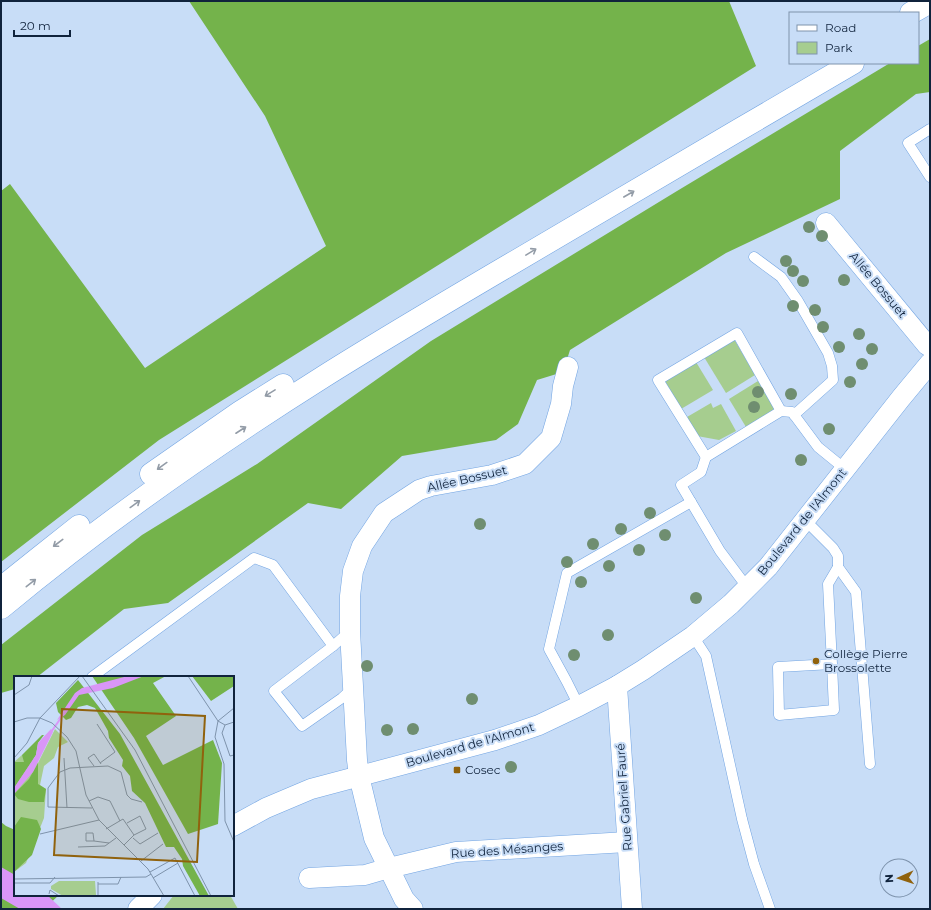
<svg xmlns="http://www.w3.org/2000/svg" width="931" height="910" viewBox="0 0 931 910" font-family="Montserrat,sans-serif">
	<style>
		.green { fill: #a6cd8f }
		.forest { fill: #74b34b }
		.water { fill: #d996f7 }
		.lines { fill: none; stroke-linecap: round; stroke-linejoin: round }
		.lane-casing { stroke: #72a4e2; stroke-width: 11 }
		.street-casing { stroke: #72a4e2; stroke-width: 21 }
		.primary-casing { stroke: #72a4e2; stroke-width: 23 }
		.lane { stroke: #fff; stroke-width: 10 }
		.street { stroke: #fff; stroke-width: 20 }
		.primary { stroke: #fff; stroke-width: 22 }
		.tree { fill: #6f8e70 }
		.oneway { stroke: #939ca7 }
		.poi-dot { fill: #90620d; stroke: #c8ddf7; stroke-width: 1.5 }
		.labels { text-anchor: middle; stroke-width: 4; stroke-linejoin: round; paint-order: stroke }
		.street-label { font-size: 12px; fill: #10233c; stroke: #c8ddf7 }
		.poi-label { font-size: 12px; fill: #10233c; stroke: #c8ddf7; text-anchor: start }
		.inset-river { fill: none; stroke: #d996f7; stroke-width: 2 }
		.inset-road { fill: none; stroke: #7e93ac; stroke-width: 1 }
		.view { fill: #90620d; fill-opacity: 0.15; stroke: #90620d; stroke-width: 2 }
		.inset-edge { fill: none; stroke: #10233c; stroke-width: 2 }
	</style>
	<rect width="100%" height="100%" fill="#c8ddf7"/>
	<g class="green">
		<polygon points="734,339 755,375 726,393 704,357"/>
		<polygon points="696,362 713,390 681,409 665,381"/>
		<polygon points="758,381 775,409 746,427 729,399"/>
		<polygon points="711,403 713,408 721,404 736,431 719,440 697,436 687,417"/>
		<polygon points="174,895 230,895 238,909 163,909"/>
	</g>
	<g class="forest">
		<polygon points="189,1 729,1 756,66 159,440 1,562 1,191 10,184 145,368 326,246 265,116"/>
		<polygon points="930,39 930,92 916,94 840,151 840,199 726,253 570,350 563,372 537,380 518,424 496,440 402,456 341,509 308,503 168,603 124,609 37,677 15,677 15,689 1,693 1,645 142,535 257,464 431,341 677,191 890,63 918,63 918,46"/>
		<polygon points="1,822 6,826 15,830 15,895 59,895 44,909 1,909"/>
	</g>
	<polygon class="water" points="1,867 15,875 15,895 47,895 62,909 20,909 1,898"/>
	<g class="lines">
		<defs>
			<g id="lane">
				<polyline points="930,129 908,143 930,177"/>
				<polyline points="754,257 781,277 798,301 828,353 832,366 833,380 794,415"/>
				<polyline points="706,457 658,380 737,333 781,411"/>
				<polyline points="805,520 833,548 838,556 838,567 856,592 870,764"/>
				<polyline points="747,587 720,551 681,485 701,472 706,457 781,411 792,412 818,447 845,469"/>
				<polyline points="350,631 333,646 274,691 302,726 342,698 353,688"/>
				<polyline points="693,636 706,656 742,819 754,864 770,909"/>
				<polyline points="832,664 834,710 779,715 778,667 832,664 828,584 838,567"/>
				<polyline points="92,677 254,558 273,565 333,646"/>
				<polyline points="579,706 567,682 549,649 567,573 691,502"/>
			</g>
			<g id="street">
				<polyline points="826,223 927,345 930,347"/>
				<polyline points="617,686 632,909"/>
				<polyline points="233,826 266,808 311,789 495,740 539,725 579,706 617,686 643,670 693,636 731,604 768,567 901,398 930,363"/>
				<polyline points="309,878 365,875 389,868 456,852 627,842"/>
				<polyline points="138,909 152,895"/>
				<polyline points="413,909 404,899 374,838 359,776 357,760 350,631 350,596 353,571 362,546 384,513 419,490 431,486 492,475 525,464 551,438 561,404 563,386 568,367"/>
			</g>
			<g id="primary">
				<polyline points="911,13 930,2"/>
				<polyline points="151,474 240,412 283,385"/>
				<polyline points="1,588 41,556 79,526"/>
				<path d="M1,608C102,524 212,447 323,377C385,338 448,301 511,264C625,196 739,130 853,63"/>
			</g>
		</defs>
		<use href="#lane" class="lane-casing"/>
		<use href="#street" class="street-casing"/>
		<use href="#primary" class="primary-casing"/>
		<use href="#lane" class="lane"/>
		<use href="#street" class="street"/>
		<use href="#primary" class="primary"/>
	</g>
	<g class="tree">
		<circle cx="809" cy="227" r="6"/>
		<circle cx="822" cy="236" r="6"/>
		<circle cx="786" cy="261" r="6"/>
		<circle cx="793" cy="271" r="6"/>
		<circle cx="844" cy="280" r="6"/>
		<circle cx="803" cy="281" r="6"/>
		<circle cx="793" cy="306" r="6"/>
		<circle cx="815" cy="310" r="6"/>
		<circle cx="823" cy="327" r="6"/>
		<circle cx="859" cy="334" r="6"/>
		<circle cx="839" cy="347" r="6"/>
		<circle cx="872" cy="349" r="6"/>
		<circle cx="862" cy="364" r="6"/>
		<circle cx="850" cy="382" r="6"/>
		<circle cx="758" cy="392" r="6"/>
		<circle cx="791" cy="394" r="6"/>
		<circle cx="754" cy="407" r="6"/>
		<circle cx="829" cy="429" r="6"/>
		<circle cx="801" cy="460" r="6"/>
		<circle cx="650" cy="513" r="6"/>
		<circle cx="480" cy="524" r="6"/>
		<circle cx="621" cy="529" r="6"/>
		<circle cx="665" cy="535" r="6"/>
		<circle cx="593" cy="544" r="6"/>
		<circle cx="639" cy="550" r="6"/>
		<circle cx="567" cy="562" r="6"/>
		<circle cx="609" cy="566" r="6"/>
		<circle cx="581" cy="582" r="6"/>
		<circle cx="696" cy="598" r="6"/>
		<circle cx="608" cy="635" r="6"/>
		<circle cx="574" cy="655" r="6"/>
		<circle cx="367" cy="666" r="6"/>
		<circle cx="472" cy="699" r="6"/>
		<circle cx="413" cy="729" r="6"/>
		<circle cx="387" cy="730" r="6"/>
		<circle cx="511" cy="767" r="6"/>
	</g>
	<defs><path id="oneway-shaft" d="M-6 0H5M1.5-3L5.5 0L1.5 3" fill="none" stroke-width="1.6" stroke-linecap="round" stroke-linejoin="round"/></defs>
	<g class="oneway">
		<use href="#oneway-shaft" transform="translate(629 194) rotate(-30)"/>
		<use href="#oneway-shaft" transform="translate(531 252) rotate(-31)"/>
		<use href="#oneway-shaft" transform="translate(270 393) rotate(148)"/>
		<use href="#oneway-shaft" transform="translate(241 430) rotate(-33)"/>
		<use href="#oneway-shaft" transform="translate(162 466) rotate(144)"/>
		<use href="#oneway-shaft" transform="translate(135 504) rotate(-36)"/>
		<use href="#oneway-shaft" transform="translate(58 543) rotate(143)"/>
		<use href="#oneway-shaft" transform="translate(31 583) rotate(-38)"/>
	</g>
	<g class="poi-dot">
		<circle cx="816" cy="661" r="4"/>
		<rect x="453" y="766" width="8" height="8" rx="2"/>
	</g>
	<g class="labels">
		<g class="street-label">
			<text transform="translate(878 285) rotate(50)" y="4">Allée Bossuet</text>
			<text transform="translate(467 479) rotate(-13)" y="4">Allée Bossuet</text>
			<text transform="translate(802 522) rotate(-51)" y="4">Boulevard de l'Almont</text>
			<text transform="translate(470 745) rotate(-16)" y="4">Boulevard de l'Almont</text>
			<text transform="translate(624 797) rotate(-94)" y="4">Rue Gabriel Fauré</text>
			<text transform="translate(507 850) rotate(-4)" y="4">Rue des Mésanges</text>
		</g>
		<g class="poi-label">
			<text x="824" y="658">Collège Pierre<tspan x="824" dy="14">Brossolette</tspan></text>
			<text x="465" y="774">Cosec</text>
		</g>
	</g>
	<g transform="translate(14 676)">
		<rect width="220" height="220" fill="#c8ddf7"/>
		<path d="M41,53L54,66L44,71L40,82L30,90L26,109L32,113L30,142L12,187L0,196V86L8,79L24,87ZM45,205H81L82,219L49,220L37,213V210Z" fill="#a6cd8f"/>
		<path d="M78,0H152L139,7L162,40L132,60L149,89L199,64L208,87L204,148L174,158L120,62ZM178,0H220V10L197,25ZM64,4L106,58L195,220H186L169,190L168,183L160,171H152L131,127L118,115L116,100L108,90L109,84L95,62L94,55L81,32L73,29L64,31L57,42L52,44L44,36L42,27ZM28,59H30L24,67L22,79L0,112V86H10L8,79ZM24,87V108L32,113L30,126H15L4,123L0,118L15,103ZM7,141L23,144L27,153L18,179L0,196V151Z" fill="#74b34b"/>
		<path d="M114,0H130L99,12L65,19L51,39L43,44L61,17L68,12ZM37,53L39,56L19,96L0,118V112L22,79L24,67Z" fill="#d996f7"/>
		<path class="inset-river" d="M35,59L49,39"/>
		<path class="inset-road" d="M68,0L121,74L197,220M174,0L204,45L211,49L220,46M0,19L15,9L18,0M204,45L201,61L210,88L211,145L220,166M204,45L220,32M0,46L13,42H26L38,47L53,61L62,75L72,119L85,144L134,193L150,220M83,48L101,76L86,87M211,49L208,57L216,80L220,79M0,82L13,67L26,42L66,0M50,82L53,132M80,90L74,82L80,78L87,88M75,125L84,121L96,125L106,145M78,132L34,131V112L46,96L56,92L94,90L107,96L113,119L117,123L128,126M113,147L126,140L132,153L120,159M92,153L109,143L120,159L110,169M26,158L85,144M119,162L126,168L144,157M80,165H72V157H79L80,165L95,167M64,171L91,170L102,162M127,185L149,168M136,196L161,182L181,220M139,202L164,187M0,203L132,201L137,198M84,206V220M0,207H36L41,201M84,208H104L107,201M35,218L36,214L45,220"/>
		<path class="view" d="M48,33L191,40L183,186L40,179Z"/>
		<rect width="220" height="220" class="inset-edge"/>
	</g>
	<rect width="931" height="910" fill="none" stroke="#10233c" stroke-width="4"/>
	<rect x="789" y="12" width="130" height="52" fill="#c8ddf7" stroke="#7e93ac"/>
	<rect x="797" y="25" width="20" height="6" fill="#ffffff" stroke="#7e93ac"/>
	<text x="825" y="32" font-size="12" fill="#10233c">Road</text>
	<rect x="797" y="42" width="20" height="12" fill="#a6cd8f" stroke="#7e93ac"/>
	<text x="825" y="52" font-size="12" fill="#10233c">Park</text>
	<g transform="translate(899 878) rotate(267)"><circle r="19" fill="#c8ddf7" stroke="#7e93ac"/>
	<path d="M0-3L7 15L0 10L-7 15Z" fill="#90620d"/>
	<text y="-6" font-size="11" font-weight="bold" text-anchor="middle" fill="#10233c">N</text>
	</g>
	<path d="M14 30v6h56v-6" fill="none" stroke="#10233c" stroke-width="2"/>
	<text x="20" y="30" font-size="12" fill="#10233c" stroke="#c8ddf7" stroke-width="3" paint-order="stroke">20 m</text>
</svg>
